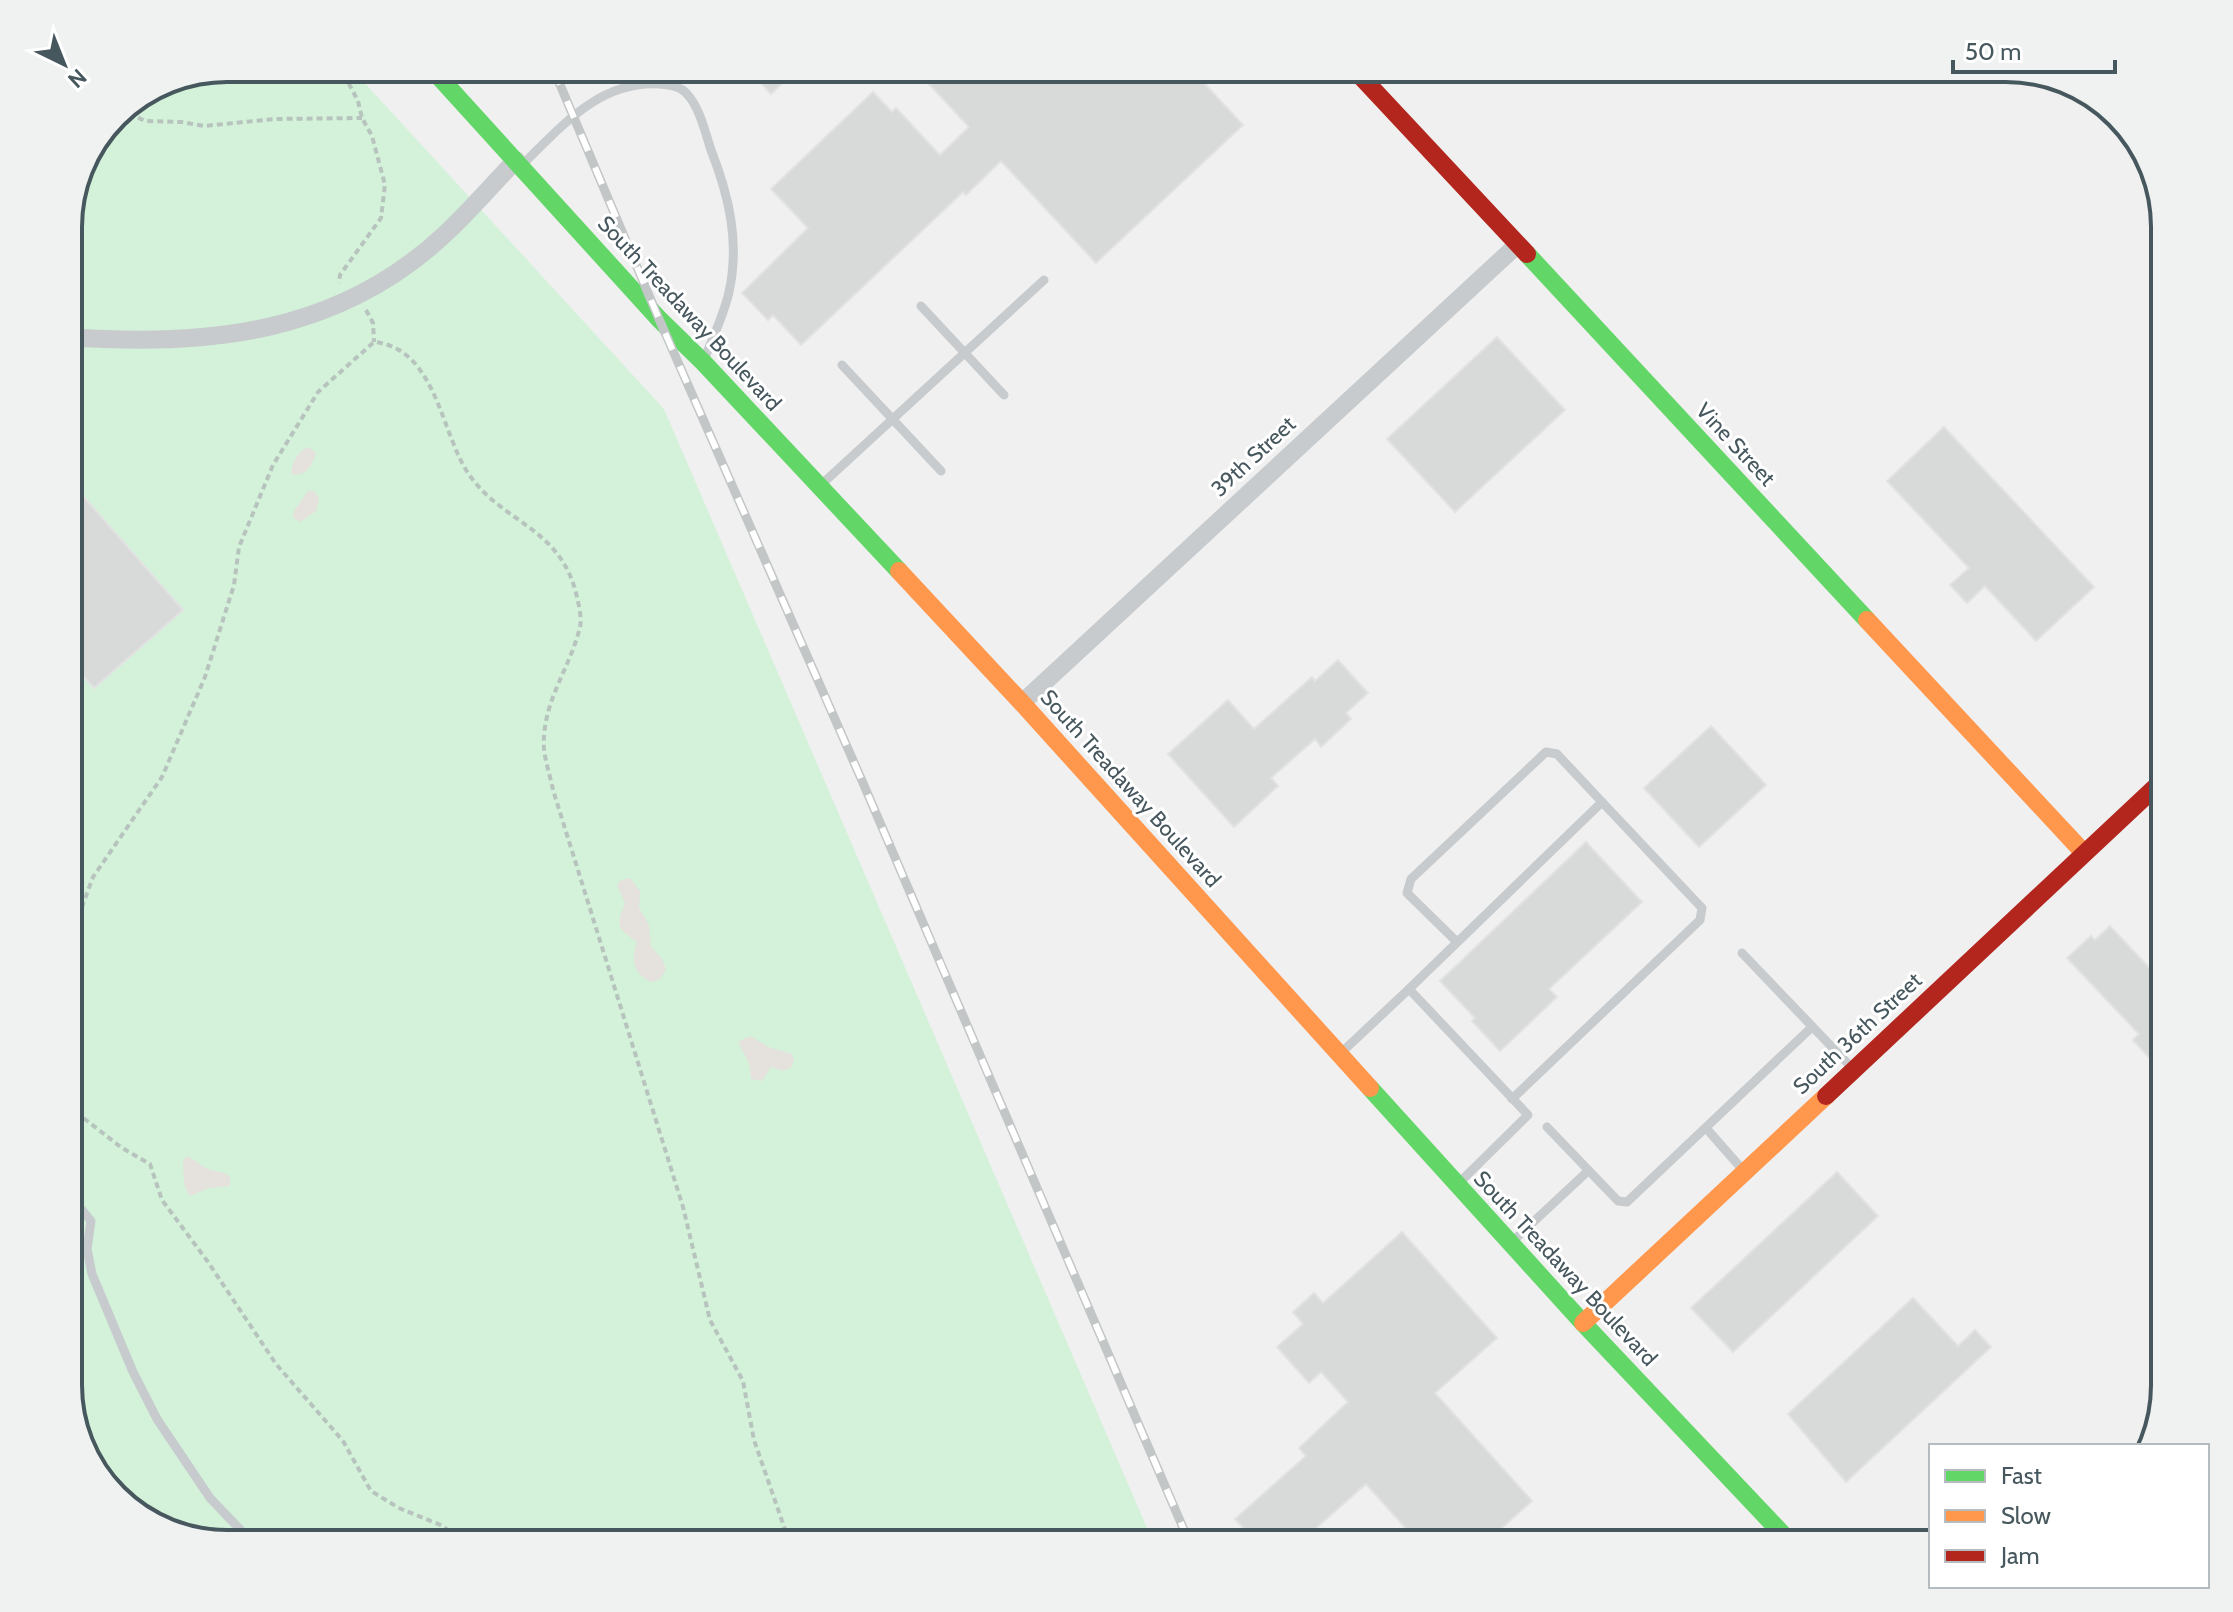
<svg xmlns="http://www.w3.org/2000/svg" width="2233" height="1612" viewBox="0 0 2233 1612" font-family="Cabin,sans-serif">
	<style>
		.green { fill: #d4f1da }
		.sand { fill: #e5e1dc }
		.building { fill: #d8d9d9; stroke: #e2e2e3; stroke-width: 2 }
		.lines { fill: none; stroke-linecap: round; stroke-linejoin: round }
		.path { stroke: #b7c4be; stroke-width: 4; stroke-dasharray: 6 4; stroke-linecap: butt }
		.lane { stroke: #c7cbcd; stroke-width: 9 }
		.street { stroke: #c7cbcd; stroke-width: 18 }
		.fast { stroke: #63d668; stroke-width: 18 }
		.slow { stroke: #ff974d; stroke-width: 18 }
		.jam { stroke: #b3261e; stroke-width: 18 }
		.rail-casing { stroke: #c3c6c7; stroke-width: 9 }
		.rail { stroke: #fff; stroke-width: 6; stroke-dasharray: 18; stroke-linecap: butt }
		.labels { text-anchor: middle; stroke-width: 6; stroke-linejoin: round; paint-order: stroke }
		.street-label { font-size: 22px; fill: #46575e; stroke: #fff }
		.rim { fill: none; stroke: #46575e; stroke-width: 4 }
	</style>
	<rect width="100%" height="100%" fill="#f1f0f0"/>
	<polygon class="green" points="227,68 351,68 664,409 1154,1544 226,1544 130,1511 89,1464 68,1395 68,216 85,156 122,108 166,80"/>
	<g class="sand">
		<path d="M309,447L316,453C312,466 306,477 291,474C292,463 298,450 309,447Z"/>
		<polygon points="308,491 314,491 319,498 316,511 300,522 293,517 294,511"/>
		<path d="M630,878L640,891L639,908L649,925L651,946L662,959L666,970L659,980L651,982C633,973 631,960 637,942C618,927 615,929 625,903L617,885L621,880Z"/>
		<polygon points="750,1036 768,1047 792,1054 794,1060 791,1068 783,1071 771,1067 762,1081 751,1079 749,1063 738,1042"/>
		<path d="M187,1156C194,1159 197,1163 204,1167C213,1173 222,1170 230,1177V1186L209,1188L190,1196C182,1186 184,1173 183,1161Z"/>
	</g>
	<g class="building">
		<polygon points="747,68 798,68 771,94"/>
		<polygon points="914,68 1190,68 1243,125 1096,263 1001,161 966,195 963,192 801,345 773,315 768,320 742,293 808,228 771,189 873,92 892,112 896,108 940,155 969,127"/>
		<polygon points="1497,337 1565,410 1455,512 1387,439"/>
		<polygon points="1944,427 2094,587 2036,641 1985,586 1967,603 1950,585 1969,568 1887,481"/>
		<polygon points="68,479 183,610 94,688 68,659"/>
		<polygon points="1338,660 1368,693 1346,713 1351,719 1321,747 1315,739 1271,778 1278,786 1234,827 1168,754 1228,700 1254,729 1312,677 1315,681"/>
		<polygon points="1711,726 1766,785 1699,847 1644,788"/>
		<polygon points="1586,842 1642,902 1549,989 1557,997 1500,1051 1472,1021 1475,1018 1440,981"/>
		<polygon points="2110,926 2165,985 2165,1075 2133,1040 2139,1034 2067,958 2091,936 2095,940"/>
		<polygon points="1837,1172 1878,1216 1733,1352 1691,1308"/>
		<polygon points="1402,1232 1497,1338 1435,1393 1532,1501 1484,1544 1420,1544 1366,1484 1298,1544 1258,1544 1235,1519 1306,1456 1299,1448 1348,1402 1321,1372 1309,1383 1277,1347 1303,1324 1293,1312 1314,1293 1323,1303"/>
		<polygon points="1913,1298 1958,1346 1975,1330 1991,1347 1846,1482 1788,1414"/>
	</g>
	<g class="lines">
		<g class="path">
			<polyline points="336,68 348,82 358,101 362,118 372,136 385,185 381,218 340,275 339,283"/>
			<polyline points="120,109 145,121 181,122 204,126 274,119 362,118"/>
			<polyline points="366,310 373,323 374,342"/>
			<path d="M68,945L93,877L162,777L205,677L234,585L239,547L273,465L318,392L374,342C436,348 441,433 468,473C502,524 561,526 577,597C579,606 582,619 580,627C571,665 546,697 544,737C542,753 550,774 553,790L683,1207L710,1320L743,1381L754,1440L790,1544"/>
			<polyline points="68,1106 122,1148 150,1164 162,1200 208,1262 276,1364 343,1441 371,1491 399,1508 443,1526 463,1544"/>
		</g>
		<g class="lane">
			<path d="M523,164C562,126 600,80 660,84C670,85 680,86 687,94C700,108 705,132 711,150C729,196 740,242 729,292C724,314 714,335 706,355"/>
			<polyline points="921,306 1004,395"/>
			<polyline points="842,365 941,471"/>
			<polyline points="822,484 1044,280"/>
			<polyline points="1457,942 1407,893 1411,879 1546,752 1557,754 1602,802"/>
			<polyline points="1742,953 1851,1067"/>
			<polyline points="1409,989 1602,802 1702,908 1700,920 1512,1099"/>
			<polyline points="1342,1052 1409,989 1528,1115 1460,1182"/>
			<polyline points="1547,1127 1618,1201 1627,1202 1812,1027"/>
			<polyline points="1706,1128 1742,1169"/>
			<polyline points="68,1193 91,1221 87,1249 92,1274 133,1372 157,1419 210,1498 254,1544"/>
			<polyline points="1514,1240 1588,1171"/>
		</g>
		<g class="street">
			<path d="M68,337C207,347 338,334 444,235C469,212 492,185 516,160"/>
			<polyline points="1022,703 1517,245"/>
		</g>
		<g class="fast">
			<polyline points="431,68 659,319 703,362 899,571"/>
			<polyline points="1527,254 1867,620"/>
			<polyline points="1370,1088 1583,1323 1792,1544"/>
		</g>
		<g class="slow">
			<polyline points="899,571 1022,703 1370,1088"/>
			<polyline points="1867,620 2084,853"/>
			<polyline points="1583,1323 1826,1096"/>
		</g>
		<g class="jam">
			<polyline points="1353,68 1527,254"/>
			<polyline points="1826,1096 2165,778"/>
		</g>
		<defs>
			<polyline id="rail" points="553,68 659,319 863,783 1190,1544"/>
		</defs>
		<use href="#rail" class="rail-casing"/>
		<use href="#rail" class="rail"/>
	</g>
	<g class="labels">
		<g class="street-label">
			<text transform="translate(690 313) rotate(47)" y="8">South Treadaway Boulevard</text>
			<text transform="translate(1736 444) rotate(47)" y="8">Vine Street</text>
			<text transform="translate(1253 456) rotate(-43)" y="8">39th Street</text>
			<text transform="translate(1131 788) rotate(48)" y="8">South Treadaway Boulevard</text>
			<text transform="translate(1857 1033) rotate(-43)" y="8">South 36th Street</text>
			<text transform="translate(1566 1268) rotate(47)" y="8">South Treadaway Boulevard</text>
		</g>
	</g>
	<path d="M0 0H2233V1612H0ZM227 82H2006A145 145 0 0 1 2151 227V1385A145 145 0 0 1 2006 1530H227A145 145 0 0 1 82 1385V227A145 145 0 0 1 227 82Z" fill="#f0f2f2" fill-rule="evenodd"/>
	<path class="rim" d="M227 82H2006A145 145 0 0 1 2151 227V1385A145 145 0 0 1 2006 1530H227A145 145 0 0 1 82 1385V227A145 145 0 0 1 227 82Z"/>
	<rect x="1929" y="1444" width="280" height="144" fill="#ffffff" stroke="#b5bcbf" stroke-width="2"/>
	<rect x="1945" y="1470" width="40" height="12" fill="#63d668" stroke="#b5bcbf" stroke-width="2"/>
	<text x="2001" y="1484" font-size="24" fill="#46575e">Fast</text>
	<rect x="1945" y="1510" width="40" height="12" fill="#ff974d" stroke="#b5bcbf" stroke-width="2"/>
	<text x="2001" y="1524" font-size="24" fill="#46575e">Slow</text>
	<rect x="1945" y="1550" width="40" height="12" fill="#b3261e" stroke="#b5bcbf" stroke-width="2"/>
	<text x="2001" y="1564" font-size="24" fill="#46575e">Jam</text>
	<g transform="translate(64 64) rotate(137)" stroke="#ffffff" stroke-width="6" paint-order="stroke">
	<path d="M0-6L14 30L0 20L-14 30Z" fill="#46575e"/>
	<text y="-12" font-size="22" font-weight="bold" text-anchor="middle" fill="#46575e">N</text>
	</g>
	<path d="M1953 60v12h162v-12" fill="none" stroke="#46575e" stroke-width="4"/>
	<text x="1965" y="60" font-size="24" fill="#46575e" stroke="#ffffff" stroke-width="6" paint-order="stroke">50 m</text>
</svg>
